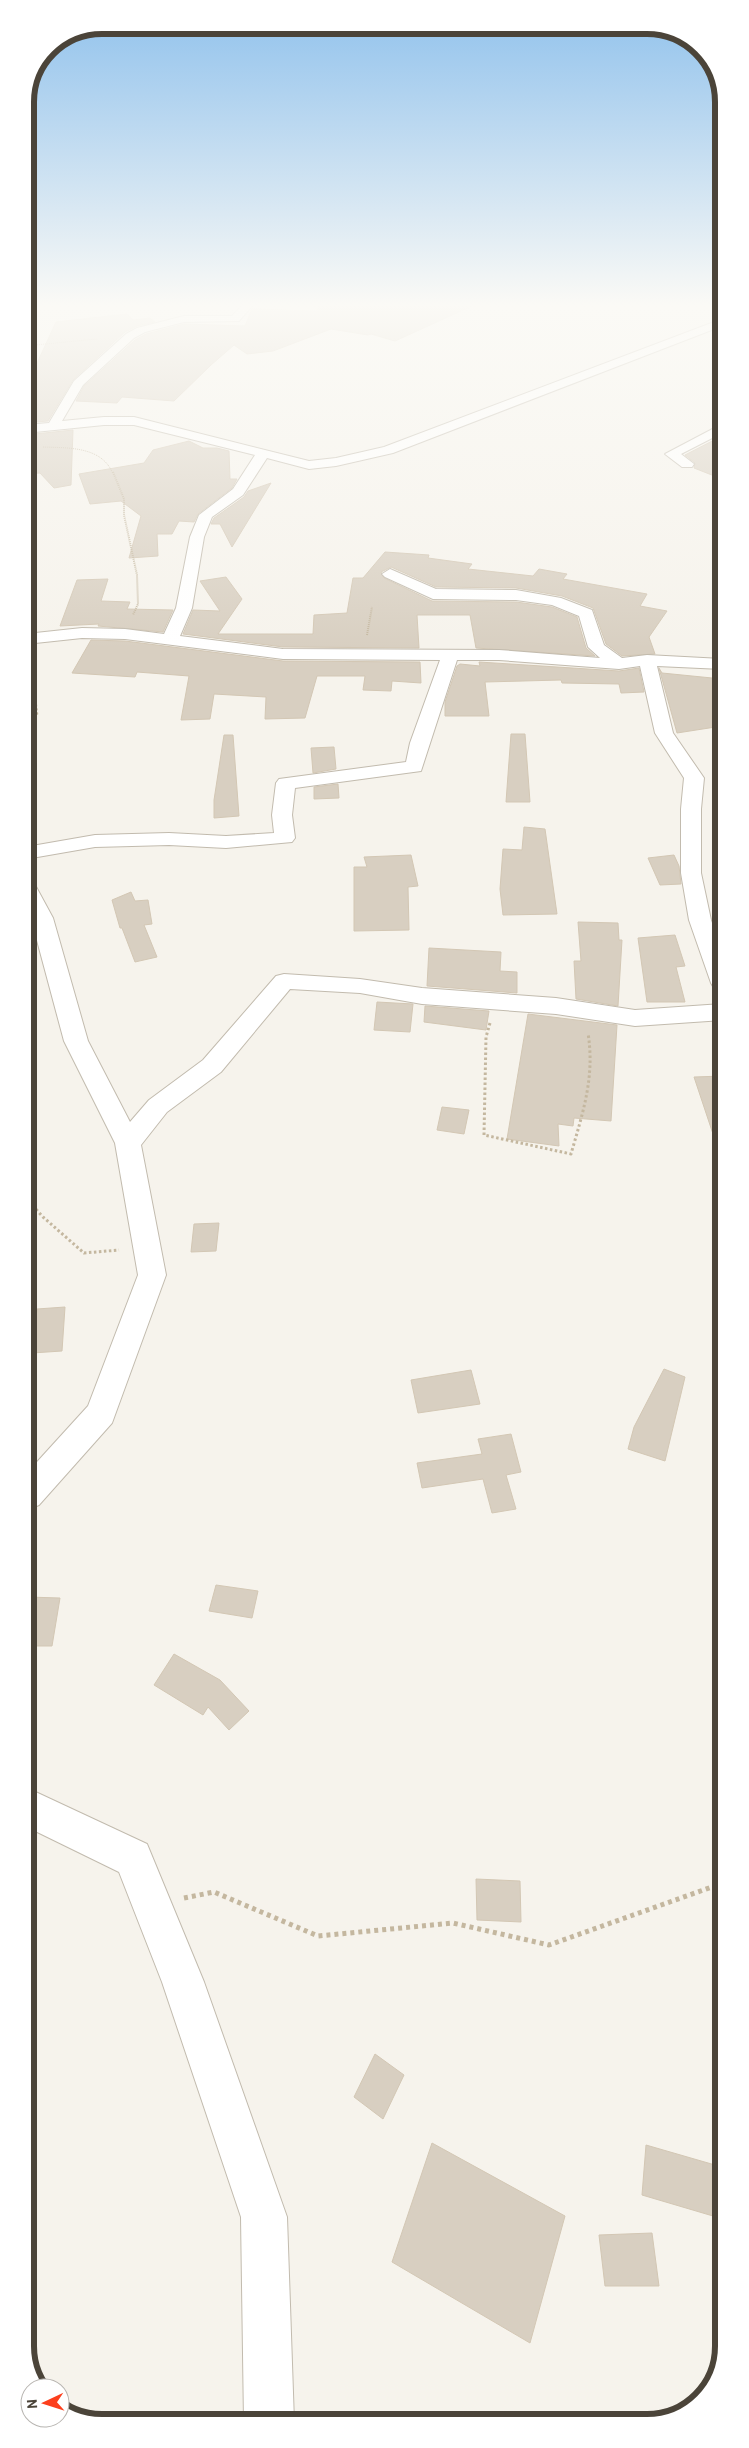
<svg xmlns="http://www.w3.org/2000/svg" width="749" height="2448" viewBox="0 0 749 2448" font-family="Barlow,sans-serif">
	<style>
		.building { fill: #d8cfc1; stroke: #d3c7b4 }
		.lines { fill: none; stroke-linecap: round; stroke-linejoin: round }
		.minor-casing { stroke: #c2bbae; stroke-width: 2 }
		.path-far4 { stroke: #c4b79f; stroke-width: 1; stroke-dasharray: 1 1; stroke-linecap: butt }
		.path-far3 { stroke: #c4b79f; stroke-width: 2; stroke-dasharray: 1 1; stroke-linecap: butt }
		.path-far2 { stroke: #c4b79f; stroke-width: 2.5; stroke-dasharray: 2 2; stroke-linecap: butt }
		.path-far1 { stroke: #c4b79f; stroke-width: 3; stroke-dasharray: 2.5 2.5; stroke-linecap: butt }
		.path { stroke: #c4b79f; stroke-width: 5; stroke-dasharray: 4 4; stroke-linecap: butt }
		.minor { fill: #fff; fill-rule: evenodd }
		.rim { fill: none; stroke: #4b4439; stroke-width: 6 }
	</style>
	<rect width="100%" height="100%" fill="#f6f3ec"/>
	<g class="building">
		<polygon points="318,306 472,306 395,341 371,334 368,335 331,329 273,351 247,354 234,345 211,365 174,401 122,397 117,403 76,401 84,386 135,340 146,334 184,324 245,326 252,309 318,311"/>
		<polygon points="127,314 133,320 150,318 155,322 137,326 125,332 73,380 48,421 25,423 25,410 36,392 28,392 29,387 26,387 56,322"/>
		<polygon points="73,430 71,485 54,488 40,473 25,474 25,435"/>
		<polygon points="722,436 722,479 694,468 695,463 685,455"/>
		<polygon points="189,441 203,448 217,448 229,451 230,479 237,479 232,488 198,514 194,522 179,521 172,534 157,534 158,556 129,558 141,516 121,501 90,504 79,474 144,463 153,450"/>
		<polygon points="271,483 232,547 220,524 211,524 214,518 244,497 248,491"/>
		<polygon points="385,552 429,555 428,558 472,564 468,569 533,576 539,569 567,574 563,579 647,594 640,606 667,611 649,637 655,654 622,656 606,644 593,608 562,596 516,588 436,587 391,567 381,572 384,578 432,601 516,602 552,607 577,617 586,648 595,656 476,648 470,615 417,615 419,648 283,647 183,634 193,610 220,611 200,581 226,577 242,599 218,634 313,634 314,615 347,613 353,578 363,578"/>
		<polygon points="108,579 101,601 130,602 127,609 173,610 163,632 98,626 99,624 60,626 77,580"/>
		<polygon points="91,640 125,641 283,661 420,662 421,683 392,681 391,691 363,690 365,676 317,676 305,718 265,719 266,697 214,694 210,719 181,720 189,676 137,672 135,677 72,673"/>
		<polygon points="479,662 619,671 639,668 644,692 621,693 619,684 562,683 561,680 485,682 489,716 445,716 445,702 457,666 460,664 480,666"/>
		<polygon points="659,668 662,673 722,679 722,726 677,733"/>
		<polygon points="511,734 525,734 530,802 506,802"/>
		<polygon points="224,735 233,735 239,816 214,818 214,800"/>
		<polygon points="334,747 336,769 313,773 311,748"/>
		<polygon points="338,784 339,798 314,799 314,787"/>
		<polygon points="524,827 545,829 557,914 503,915 500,889 503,849 522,850"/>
		<polygon points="411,855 418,886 408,887 409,930 354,931 354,867 367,867 364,857"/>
		<polygon points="674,855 679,866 681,884 660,885 648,858"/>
		<polygon points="131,892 135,901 148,900 152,924 144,925 157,957 135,962 122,928 120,928 112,900"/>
		<polygon points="578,922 618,923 619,940 622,940 618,1006 576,999 574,961 581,961"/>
		<polygon points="675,935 685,966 676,967 685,1002 647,1002 638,938"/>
		<polygon points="429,948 501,952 500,971 517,972 517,993 427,986"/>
		<polygon points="377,1002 413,1004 410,1032 374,1030"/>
		<polygon points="425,1006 489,1011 486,1030 424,1022"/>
		<polygon points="528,1014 617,1025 611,1121 574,1118 573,1126 558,1124 559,1146 507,1139"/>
		<polygon points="723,1076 723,1148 718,1149 694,1077"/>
		<polygon points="442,1107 469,1110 464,1134 437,1130"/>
		<polygon points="219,1223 216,1251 191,1252 194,1224"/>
		<polygon points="65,1307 62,1351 32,1353 37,1309"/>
		<polygon points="664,1369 685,1377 665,1461 628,1449 634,1427"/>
		<polygon points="471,1370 480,1404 418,1413 411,1380"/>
		<polygon points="511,1434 521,1472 506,1475 516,1509 492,1513 483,1479 422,1488 417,1463 482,1454 478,1439"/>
		<polygon points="216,1585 258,1591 252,1618 209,1611"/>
		<polygon points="27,1597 60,1598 52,1646 27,1646"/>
		<polygon points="174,1654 220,1680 249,1711 229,1730 208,1707 203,1715 154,1685"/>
		<polygon points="476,1879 520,1881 521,1922 477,1920"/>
		<polygon points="375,2054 404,2075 383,2119 354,2097"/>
		<polygon points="432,2143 565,2216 530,2343 392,2262"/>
		<polygon points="646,2145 715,2165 713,2216 642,2195"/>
		<polygon points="652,2233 659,2286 605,2286 599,2235"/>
	</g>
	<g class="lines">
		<defs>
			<g id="minor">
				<polygon points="241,306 252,306 239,321 184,322 145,332 134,338 83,385 62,421 104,417 134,417 309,461 336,458 384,447 722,319 722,326 393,453 336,466 309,469 267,458 243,495 212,517 204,537 192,608 180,636 283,649 499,650 600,658 588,647 579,616 552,605 516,600 433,599 385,577 382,574 390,569 436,589 516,590 561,598 592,610 604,645 622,658 647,655 722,659 722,669 657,666 673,733 704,778 701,809 701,873 711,920 722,952 722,990 714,988 711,983 689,920 681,873 681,809 684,778 655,733 640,666 619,669 499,660 457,660 421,771 295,788 292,815 295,838 292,842 226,848 169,845 95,847 26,859 26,847 95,835 169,833 226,836 274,833 272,815 276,783 279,779 406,762 410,743 440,660 283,659 125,639 82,638 26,644 26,634 82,628 125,629 164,634 176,608 190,537 199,515 233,489 255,455 134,425 104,425 25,433 25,425 49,423 74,381 126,334 137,328 184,316 232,316"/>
				<polygon points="722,424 722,433 681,454 694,464 692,467 682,467 665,454"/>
				<polygon points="26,882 34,883 53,918 88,1041 130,1122 149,1100 203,1060 276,976 284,974 360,979 422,988 556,998 635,1010 722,1004 723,1020 635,1026 556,1014 422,1004 360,993 290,989 221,1072 167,1112 141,1145 166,1275 112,1423 39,1505 27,1510 27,1473 88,1406 138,1275 115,1143 64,1041 31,918 26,908"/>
				<polygon points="27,1788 147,1844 204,1982 287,2217 294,2422 244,2422 241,2217 162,1982 119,1872 27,1827"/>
			</g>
		</defs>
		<use href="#minor" class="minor-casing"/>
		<g class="path-far4">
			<polyline points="25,346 97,339"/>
			<path d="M43,447C68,448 102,446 113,474"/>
		</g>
		<g class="path-far3">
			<polyline points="113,472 124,499 124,515 137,575 138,604 133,615"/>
			<polyline points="367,635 372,607"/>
			<polyline points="26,658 34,691"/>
		</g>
		<polyline class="path-far2" points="26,726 37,714 34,690"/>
		<g class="path-far1">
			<path d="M490,1023L486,1037L484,1135L571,1154C583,1112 595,1077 588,1033"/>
			<polyline points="26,1198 43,1217 84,1253 119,1250"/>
		</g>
		<polyline class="path" points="184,1898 214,1892 318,1936 453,1923 549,1945 723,1883"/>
		<use href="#minor" class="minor"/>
	</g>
	<linearGradient id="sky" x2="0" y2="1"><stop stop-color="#8fc1ec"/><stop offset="0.47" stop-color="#fbfaf6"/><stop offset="1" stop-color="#fbfaf6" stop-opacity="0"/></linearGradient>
	<rect width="749" height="649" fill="url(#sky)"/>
	<path d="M0 0H749V2448H0ZM102 34H647A68 68 0 0 1 715 102V2346A68 68 0 0 1 647 2414H102A68 68 0 0 1 34 2346V102A68 68 0 0 1 102 34Z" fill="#fff" fill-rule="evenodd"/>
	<path class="rim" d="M102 34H647A68 68 0 0 1 715 102V2346A68 68 0 0 1 647 2414H102A68 68 0 0 1 34 2346V102A68 68 0 0 1 102 34Z"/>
	<g transform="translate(45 2403) rotate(266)"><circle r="24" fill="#ffffff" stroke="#b7b4b0"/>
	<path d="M0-4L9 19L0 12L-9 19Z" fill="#fc3f1d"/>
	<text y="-8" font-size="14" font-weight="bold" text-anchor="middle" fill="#4b4439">N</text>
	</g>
</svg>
